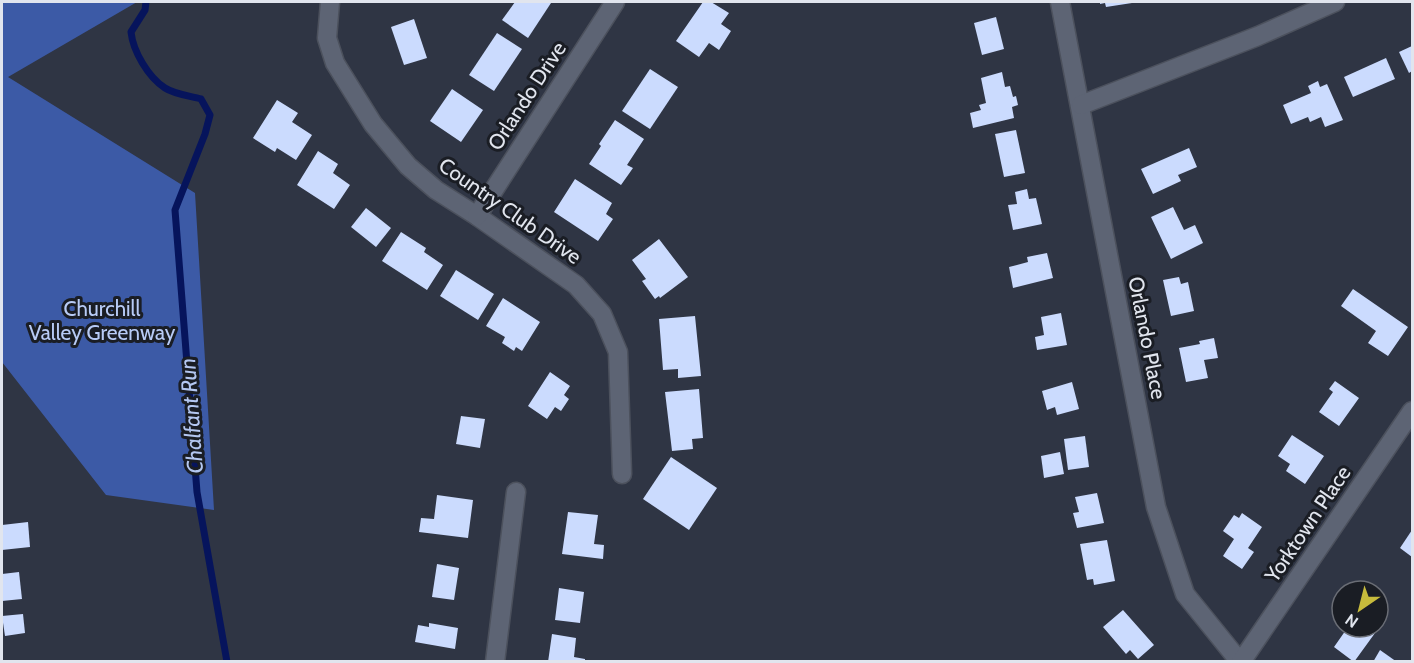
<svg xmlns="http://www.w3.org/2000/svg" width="1414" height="663" viewBox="0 0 1414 663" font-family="Cabin,sans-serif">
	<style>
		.green { fill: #3c5aa6 }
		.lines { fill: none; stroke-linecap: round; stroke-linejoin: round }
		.stream { stroke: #06145c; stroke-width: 7 }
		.building { fill: #cbdbfe }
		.minor-casing { stroke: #4c515d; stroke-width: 21 }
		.minor { stroke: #5d6474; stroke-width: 18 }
		.labels { text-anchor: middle; stroke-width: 6; stroke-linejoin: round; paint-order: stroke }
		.street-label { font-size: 21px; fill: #e1e5ee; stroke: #1a1d24 }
		.park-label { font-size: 21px; fill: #b8cbf6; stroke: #1a1d24 }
		.water-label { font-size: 22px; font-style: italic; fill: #b4c7f1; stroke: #1a1d24 }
	</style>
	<rect width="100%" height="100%" fill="#2f3544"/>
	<polygon class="green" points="2,2 137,2 8,77 195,193 214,510 106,495 2,362"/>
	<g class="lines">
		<path class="stream" d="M146,2L145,10L131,32C133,51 148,77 165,88C174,94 190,96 201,99L210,115L205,134L175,210L197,492L227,662"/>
	</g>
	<g class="building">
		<polygon points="515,2 551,3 528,38 502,20"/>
		<polygon points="703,2 711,2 729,13 721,24 731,31 719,50 709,43 699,57 676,41"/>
		<polygon points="1100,2 1132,2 1132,3 1106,7 1105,3 1100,4"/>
		<polygon points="996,17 1004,49 982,55 974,23"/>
		<polygon points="414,19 427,58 404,65 391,27"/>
		<polygon points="497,33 522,49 494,91 469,75"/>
		<polygon points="1412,46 1412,71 1409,73 1399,52"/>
		<polygon points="1386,58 1395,79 1353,97 1344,77"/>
		<polygon points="650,69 678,87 650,129 622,111"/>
		<polygon points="1002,72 1005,87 1010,86 1013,97 1016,96 1018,105 1012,107 1014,118 973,128 970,113 981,110 979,105 986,103 981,78"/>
		<polygon points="1318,81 1320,87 1327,84 1343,120 1325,127 1321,117 1310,122 1308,117 1291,124 1283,105 1311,93 1308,86"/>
		<polygon points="452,89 483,110 461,142 430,121"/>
		<polygon points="277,100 298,113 292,122 312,135 296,160 277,148 275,152 253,138"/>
		<polygon points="615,120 644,139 627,165 633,168 621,185 589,164 601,146 599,144"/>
		<polygon points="1016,130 1025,173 1004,177 995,134"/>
		<polygon points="1189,148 1197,167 1178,175 1181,181 1153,194 1141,169"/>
		<polygon points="318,151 338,164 333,173 350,185 334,209 297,185"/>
		<polygon points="575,179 612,203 606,214 613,219 598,241 554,212"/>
		<polygon points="1027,189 1029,199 1036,198 1042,224 1013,230 1008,205 1017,204 1015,192"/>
		<polygon points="1173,207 1184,230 1195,225 1203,243 1171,259 1151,217"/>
		<polygon points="366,208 391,228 376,247 351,227"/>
		<polygon points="401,232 426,248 424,252 443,265 427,290 382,261"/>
		<polygon points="659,239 688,277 660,298 659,296 655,299 642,281 646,279 632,260"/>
		<polygon points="1047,253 1053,278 1013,288 1009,267 1028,262 1027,257"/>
		<polygon points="456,270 494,294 478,320 440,296"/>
		<polygon points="1179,277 1181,284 1188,282 1194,311 1171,316 1163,280"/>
		<polygon points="1353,289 1408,327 1388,356 1368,343 1376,331 1341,306"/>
		<polygon points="503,298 540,322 522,351 516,347 514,351 502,343 505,337 486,326"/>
		<polygon points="1061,313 1067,345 1037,350 1035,337 1044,335 1041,317"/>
		<polygon points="695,316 701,376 678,378 678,369 663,370 659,319"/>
		<polygon points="1214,338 1218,358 1204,360 1208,378 1186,382 1179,348 1200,344 1199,341"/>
		<polygon points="550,372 570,386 564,395 569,399 561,411 555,407 547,419 528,406"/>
		<polygon points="1335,381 1359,398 1339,426 1319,412 1333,392 1329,389"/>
		<polygon points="1072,382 1079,409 1057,415 1055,407 1047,410 1042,391"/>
		<polygon points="699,389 703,438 692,439 693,449 672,451 665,392"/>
		<polygon points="461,416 485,419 480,448 456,444"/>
		<polygon points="1292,435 1324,456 1305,484 1286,471 1290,464 1278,456"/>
		<polygon points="1085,436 1089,467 1068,470 1064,439"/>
		<polygon points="1060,452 1064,474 1044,478 1041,456"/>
		<polygon points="671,457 717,488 689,530 643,499"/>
		<polygon points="1097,493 1104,523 1077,528 1073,513 1079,512 1075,497"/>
		<polygon points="437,495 473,500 468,538 419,532 421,518 434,519"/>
		<polygon points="568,512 598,515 594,544 604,545 603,559 562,554"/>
		<polygon points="1242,513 1262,527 1248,548 1254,552 1242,569 1223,556 1234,539 1223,531 1234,515 1239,518"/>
		<polygon points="28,522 30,547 2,550 2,525"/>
		<polygon points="1412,530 1412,557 1400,548"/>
		<polygon points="1107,540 1115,581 1094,585 1093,579 1087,580 1080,544"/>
		<polygon points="437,564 459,568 454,600 432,597"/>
		<polygon points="19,572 22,599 2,601 2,574"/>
		<polygon points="559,588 584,592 580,623 555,620"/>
		<polygon points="1123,610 1154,645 1138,659 1130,650 1126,654 1103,627"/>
		<polygon points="23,614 25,633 5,636 2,616"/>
		<polygon points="1378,618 1383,622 1354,662 1334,647 1348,627 1378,627"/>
		<polygon points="429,623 458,628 455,649 415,642 418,625 429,627"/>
		<polygon points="552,634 576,638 574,657 585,659 585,662 548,662"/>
		<polygon points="1380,650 1397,662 1373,662"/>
	</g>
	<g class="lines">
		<defs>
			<g id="minor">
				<polyline points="330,2 327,38 335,63 373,124 408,166 436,190 477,216 576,285 602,314 618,352 622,474"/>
				<polyline points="1060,2 1156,507 1185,594 1240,662"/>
				<polyline points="1081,105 1258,36 1335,2"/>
				<polyline points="477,216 615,2"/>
				<polyline points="495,662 516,492"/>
				<polyline points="1241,662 1412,411"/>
			</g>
		</defs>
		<use href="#minor" class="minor-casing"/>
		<use href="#minor" class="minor"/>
	</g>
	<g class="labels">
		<g class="street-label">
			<text transform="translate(527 96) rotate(-57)" y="7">Orlando Drive</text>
			<text transform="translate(510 211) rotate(35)" y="7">Country Club Drive</text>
			<text transform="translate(1147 338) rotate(79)" y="7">Orlando Place</text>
			<text transform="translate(1308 524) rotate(-56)" y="7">Yorktown Place</text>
		</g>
		<g class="park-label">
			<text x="102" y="316">Churchill<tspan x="102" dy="24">Valley Greenway</tspan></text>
		</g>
		<g class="water-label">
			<text transform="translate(191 416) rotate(-94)" y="8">Chalfant Run</text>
		</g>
	</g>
	<rect width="1414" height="663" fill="none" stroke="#e1e5ee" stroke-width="6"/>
	<g transform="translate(1360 609) rotate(215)"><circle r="28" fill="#1a1d24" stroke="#6a6d75" stroke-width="1.5"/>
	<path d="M0-4.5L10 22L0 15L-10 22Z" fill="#c7bb3c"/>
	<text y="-9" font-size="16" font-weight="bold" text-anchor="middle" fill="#e1e5ee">N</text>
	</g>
</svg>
